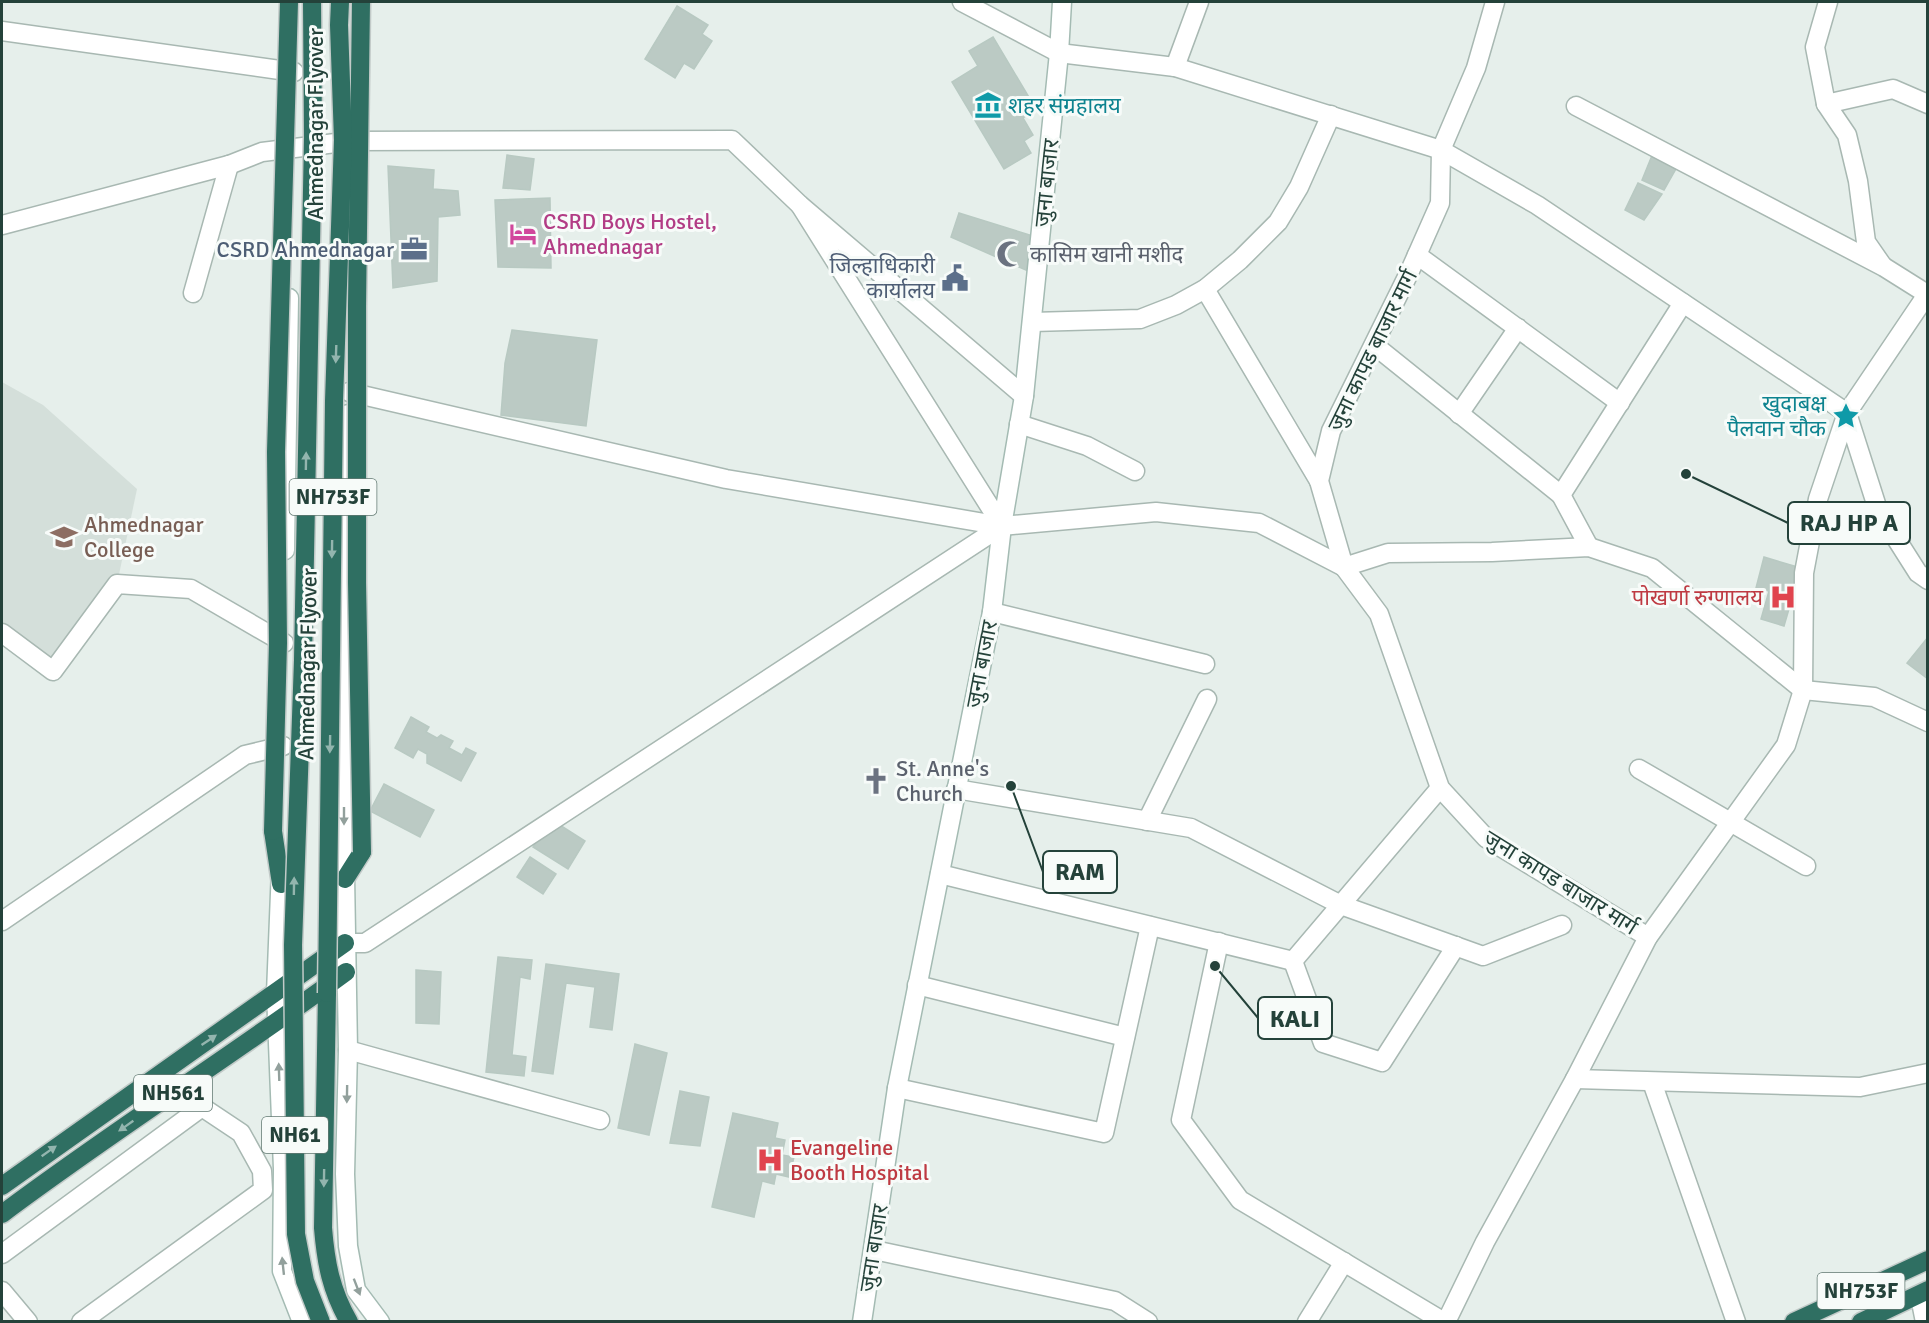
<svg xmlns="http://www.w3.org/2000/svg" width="1929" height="1323" viewBox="0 0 1929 1323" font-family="Signika,'Noto Sans Devanagari',sans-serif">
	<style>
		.built { fill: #d4dfda }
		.building { fill: #bbcac4; stroke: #b8c9c2; stroke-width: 1.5 }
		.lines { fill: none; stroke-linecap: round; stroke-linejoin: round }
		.street-casing { stroke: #a8b8b2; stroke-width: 21 }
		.secondary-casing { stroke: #a4bbb3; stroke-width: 21 }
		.highway-casing { stroke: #c2cac8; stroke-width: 21 }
		.street { stroke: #fff; stroke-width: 18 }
		.secondary { stroke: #fff; stroke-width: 18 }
		.highway { stroke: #2f6f62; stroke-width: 18 }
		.highway-bridge-casing { stroke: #c2cac8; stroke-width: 21; stroke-linecap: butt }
		.highway-bridge { stroke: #2f6f62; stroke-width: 18 }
		.oneway { fill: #93b5ae }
		.oneway2 { fill: #92a09c }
		.labels { text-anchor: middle; stroke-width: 6; stroke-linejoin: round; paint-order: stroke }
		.shield { fill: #f7fbf9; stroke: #637a73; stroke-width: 1.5 }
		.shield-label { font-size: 21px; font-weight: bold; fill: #24423a }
		.culture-label { font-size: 22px; fill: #0d838f; stroke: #f7fbf9; text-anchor: start }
		.street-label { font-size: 22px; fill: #24423a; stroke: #f7fbf9 }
		.hotel-label { font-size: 22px; fill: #b23c85; stroke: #f7fbf9; text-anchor: start }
		.service-label { font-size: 22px; fill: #4e5e75; stroke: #f7fbf9; text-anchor: end }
		.worship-label { font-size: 22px; fill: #5b616d; stroke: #f7fbf9; text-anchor: start }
		.education-label { font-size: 22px; fill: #785e54; stroke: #f7fbf9; text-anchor: start }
		.health-label { font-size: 22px; fill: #be3a42; stroke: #f7fbf9; text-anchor: end }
		.leader { fill: none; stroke: #24423a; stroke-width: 2 }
		.callout-dot { fill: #24423a; stroke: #f7fbf9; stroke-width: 2 }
		.callout { fill: #f7fbf9; stroke: #24423a; stroke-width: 2 }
		.callout-label { font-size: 24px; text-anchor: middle; font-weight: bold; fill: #24423a }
	</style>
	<rect width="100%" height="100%" fill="#e6efeb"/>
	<polygon class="built" points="2,382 43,405 137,489 117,584 53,671 2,633"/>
	<g class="building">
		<polygon points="677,6 708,25 702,34 712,41 694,69 684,63 675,78 645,59"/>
		<polygon points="993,37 1036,109 1023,118 1033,135 1024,141 1031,153 1004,169 952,82 978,66 969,51"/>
		<polygon points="1653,153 1677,167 1664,190 1642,180"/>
		<polygon points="507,155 534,159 530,190 503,188"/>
		<polygon points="388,166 434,170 433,189 458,191 460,215 438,217 437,281 393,288"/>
		<polygon points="1638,183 1662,194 1644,220 1625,210"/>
		<polygon points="550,198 551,268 498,267 495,200"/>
		<polygon points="959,213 1033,236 1028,271 951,237"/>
		<polygon points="512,330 597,340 586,426 501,415 505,363"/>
		<polygon points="1764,557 1801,568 1784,626 1761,619 1769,591 1756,588"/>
		<polygon points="1928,637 1928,679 1907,663"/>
		<polygon points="411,717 429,727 426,732 437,738 441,735 453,741 449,748 462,755 466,748 476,753 461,781 427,763 427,754 418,749 413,758 395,748"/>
		<polygon points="384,784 434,810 420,837 370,811"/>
		<polygon points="555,822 585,841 568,869 533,847 543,831 552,832"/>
		<polygon points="530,857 556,874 543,894 517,877"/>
		<polygon points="498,957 532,960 530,979 520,977 512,1055 526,1057 524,1076 486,1072"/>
		<polygon points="546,964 619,974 612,1030 590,1027 595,987 566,983 553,1074 532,1071"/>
		<polygon points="416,970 441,972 439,1024 416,1023"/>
		<polygon points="635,1044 667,1053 649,1135 618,1128"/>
		<polygon points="680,1091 709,1097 700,1146 670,1143"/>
		<polygon points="733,1113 778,1123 775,1138 785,1140 782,1155 794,1157 789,1177 776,1174 774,1184 762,1181 754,1217 712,1207"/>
	</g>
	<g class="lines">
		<defs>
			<g id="street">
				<polyline points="962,2 1059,53 1175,67 1441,150 1537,205 1847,413"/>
				<polyline points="1495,2 1476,68 1441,150 1440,203 1409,273 1331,431 1319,481 1344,567 1379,614 1440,788 1486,838 1648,937"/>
				<polyline points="1828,2 1815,47 1826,104 1847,135 1858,181 1866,242 1882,265"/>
				<polyline points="2,31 294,72"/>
				<polyline points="1175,67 1199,2"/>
				<polyline points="1826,104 1893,89 1928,104"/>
				<polyline points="1576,106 1884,267 1927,294"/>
				<polyline points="800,205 1002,526 1156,512 1259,523 1344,567 1388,553 1492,552 1589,547 1652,568 1803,690 1874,697 1928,722"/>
				<polyline points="2,225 229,165 262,152 352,141 732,140 800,205 1024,396"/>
				<polyline points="1417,255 1620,403"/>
				<polyline points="1205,289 1319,481"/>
				<polyline points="193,293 229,165"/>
				<polyline points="1032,322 1140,319 1176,305 1205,289 1240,260 1278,222 1299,187 1331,115"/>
				<polyline points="1374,345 1561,495 1683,303"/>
				<polyline points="1847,413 1878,510 1918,573 1928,580"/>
				<polyline points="1459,414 1518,328"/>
				<polyline points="1019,424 1087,446 1135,471"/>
				<polyline points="1561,495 1589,547"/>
				<polyline points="992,612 1205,664"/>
				<polyline points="2,633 53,671 117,584 191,589 284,643"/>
				<polyline points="1639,769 1806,866"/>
				<polyline points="956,789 1191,828 1341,905 1483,956 1562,925"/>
				<polyline points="1147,821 1207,699"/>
				<polyline points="940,874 1293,961 1440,788"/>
				<polyline points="2,921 245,755 283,746"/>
				<polyline points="1219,942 1181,1120 1240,1200 1444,1322"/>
				<polyline points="345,943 365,943 1002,526 726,479 349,392"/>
				<polyline points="1293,961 1323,1043 1382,1062 1456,946"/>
				<polyline points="917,985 1125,1037"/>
				<polyline points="348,1050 600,1120"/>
				<polyline points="1575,1079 1860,1087 1928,1073"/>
				<polyline points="1652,1082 1736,1322"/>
				<polyline points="897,1088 1104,1133 1150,926"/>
				<polyline points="874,1250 1115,1301 1148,1322"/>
				<polyline points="2,1254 202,1107 241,1133 262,1171 263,1190 81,1322"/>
				<polyline points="2,1291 28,1322"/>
				<polyline points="1922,1307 1925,1322"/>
				<polyline points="1307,1322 1344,1262"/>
				<polyline points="1446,1322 1485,1242 1575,1079 1648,937 1786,745 1803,690 1804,573 1818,499 1847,413 1928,293"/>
			</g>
			<g id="secondary">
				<polyline points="348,414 344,817 348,1050 345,1174 348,1246 356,1290 380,1322"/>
				<polyline points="285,550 289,298"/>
				<polyline points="281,868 276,993 283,1169 282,1271 302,1322"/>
				<polyline points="862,1322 897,1088 992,612 1002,526 1024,396 1059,53 1062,2"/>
			</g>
			<g id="highway">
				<polyline points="273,831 281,884"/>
				<polyline points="345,879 362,852"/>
				<path d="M327,993L323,1228C326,1264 331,1290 349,1322"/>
				<polyline points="2,1186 345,943"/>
				<path d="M2,1214C114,1130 233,1055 346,972"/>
				<polyline points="1794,1322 1928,1260"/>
				<polyline points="1861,1322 1928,1290"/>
			</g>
		</defs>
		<use href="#street" class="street-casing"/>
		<use href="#secondary" class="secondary-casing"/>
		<use href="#highway" class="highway-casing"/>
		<use href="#street" class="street"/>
		<use href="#secondary" class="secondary"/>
		<use href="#highway" class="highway"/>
		<defs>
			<g id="highway-bridge">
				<polyline points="312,2 313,138 303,660 293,945 296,1234 305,1281 321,1322"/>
				<polyline points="361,2 357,306 357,583 362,852"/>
				<polyline points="273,831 278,643 276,452 289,2"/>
				<polyline points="327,993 334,401 343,140 339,25 340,2"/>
			</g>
		</defs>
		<use href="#highway-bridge" class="highway-bridge-casing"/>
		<use href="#highway-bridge" class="highway-bridge"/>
	</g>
	<defs><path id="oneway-solid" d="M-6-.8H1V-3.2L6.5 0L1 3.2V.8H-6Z" transform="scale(1.5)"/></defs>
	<g class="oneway">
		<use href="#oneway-solid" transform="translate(336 354) rotate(92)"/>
		<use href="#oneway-solid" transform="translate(306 461) rotate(-89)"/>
		<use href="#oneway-solid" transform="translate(332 549) rotate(91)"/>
		<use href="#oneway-solid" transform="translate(330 744) rotate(91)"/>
		<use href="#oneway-solid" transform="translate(294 886) rotate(-89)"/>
		<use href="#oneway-solid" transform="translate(209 1040) rotate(-34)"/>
		<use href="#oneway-solid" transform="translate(126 1126) rotate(145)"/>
		<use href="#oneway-solid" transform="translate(49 1151) rotate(-35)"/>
		<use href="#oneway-solid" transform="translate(324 1178) rotate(91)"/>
	</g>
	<g class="oneway2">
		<use href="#oneway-solid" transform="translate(344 816) rotate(90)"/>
		<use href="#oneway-solid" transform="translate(279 1072) rotate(-92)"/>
		<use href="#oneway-solid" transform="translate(347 1094) rotate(91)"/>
		<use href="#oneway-solid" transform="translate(283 1266) rotate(-96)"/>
		<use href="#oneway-solid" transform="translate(357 1287) rotate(69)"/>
	</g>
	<defs>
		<symbol id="museum-bare" viewBox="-9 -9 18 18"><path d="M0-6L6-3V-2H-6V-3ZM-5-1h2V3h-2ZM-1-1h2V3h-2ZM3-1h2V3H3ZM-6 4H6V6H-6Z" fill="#0f9aa8" stroke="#f7fbf9" stroke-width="2.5" paint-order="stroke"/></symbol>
		<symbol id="hotel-bare" viewBox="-9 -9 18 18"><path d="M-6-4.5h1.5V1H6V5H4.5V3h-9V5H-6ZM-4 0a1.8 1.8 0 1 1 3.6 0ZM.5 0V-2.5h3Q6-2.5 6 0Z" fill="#d1479c" stroke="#f7fbf9" stroke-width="2.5" paint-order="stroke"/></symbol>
		<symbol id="office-bare" viewBox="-9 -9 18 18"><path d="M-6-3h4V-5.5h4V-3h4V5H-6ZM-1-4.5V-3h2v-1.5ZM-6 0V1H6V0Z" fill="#5c6f8a" stroke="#f7fbf9" stroke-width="2.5" paint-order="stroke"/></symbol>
		<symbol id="mosque-bare" viewBox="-9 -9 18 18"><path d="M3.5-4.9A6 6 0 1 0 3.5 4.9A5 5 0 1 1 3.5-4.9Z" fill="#6b7280" stroke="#f7fbf9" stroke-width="2.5" paint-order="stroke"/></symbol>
		<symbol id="civic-bare" viewBox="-9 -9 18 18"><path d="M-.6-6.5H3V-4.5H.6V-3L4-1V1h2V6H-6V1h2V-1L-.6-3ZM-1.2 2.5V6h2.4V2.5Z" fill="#5c6f8a" stroke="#f7fbf9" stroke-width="2.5" paint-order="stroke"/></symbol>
		<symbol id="sight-bare" viewBox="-9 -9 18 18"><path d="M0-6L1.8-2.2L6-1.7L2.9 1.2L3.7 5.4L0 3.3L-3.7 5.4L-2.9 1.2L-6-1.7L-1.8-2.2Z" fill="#0f9aa8" stroke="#f7fbf9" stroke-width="2.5" paint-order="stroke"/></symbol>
		<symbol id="university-bare" viewBox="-9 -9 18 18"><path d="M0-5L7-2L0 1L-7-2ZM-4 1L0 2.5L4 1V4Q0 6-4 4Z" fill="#8d6e63" stroke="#f7fbf9" stroke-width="2.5" paint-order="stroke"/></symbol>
		<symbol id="hospital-bare" viewBox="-9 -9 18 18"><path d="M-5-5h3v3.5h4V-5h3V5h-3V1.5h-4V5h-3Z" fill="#e0444e" stroke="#f7fbf9" stroke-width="2.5" paint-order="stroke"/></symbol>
		<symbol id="church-bare" viewBox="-9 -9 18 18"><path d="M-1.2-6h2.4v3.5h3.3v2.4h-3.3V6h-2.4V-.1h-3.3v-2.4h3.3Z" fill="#6b7280" stroke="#f7fbf9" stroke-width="2.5" paint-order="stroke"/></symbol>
	</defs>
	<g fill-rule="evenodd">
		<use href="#museum-bare" x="969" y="86" width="38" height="38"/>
		<use href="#hotel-bare" x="504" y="215" width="38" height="38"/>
		<use href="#office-bare" x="395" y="230" width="38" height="38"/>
		<use href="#mosque-bare" x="991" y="235" width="38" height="38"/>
		<use href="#civic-bare" x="936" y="259" width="38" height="38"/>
		<use href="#sight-bare" x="1827" y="397" width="38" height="38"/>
		<use href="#university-bare" x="45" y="518" width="38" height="38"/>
		<use href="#hospital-bare" x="1764" y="578" width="38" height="38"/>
		<use href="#church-bare" x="857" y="762" width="38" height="38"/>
		<use href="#hospital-bare" x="751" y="1141" width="38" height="38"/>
	</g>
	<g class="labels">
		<g class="shield">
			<rect x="289.5" y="479" width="87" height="36" rx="4.5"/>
			<rect x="134" y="1075" width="78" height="36" rx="4.5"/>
			<rect x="262" y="1117" width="66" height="36" rx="4.5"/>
			<rect x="1817.5" y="1273" width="87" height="36" rx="4.5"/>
		</g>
		<g class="shield-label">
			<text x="333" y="504">NH753F</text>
			<text x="173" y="1100">NH561</text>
			<text x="295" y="1142">NH61</text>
			<text x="1861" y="1298">NH753F</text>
		</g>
		<g class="culture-label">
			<text x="1008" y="113">शहर संग्रहालय</text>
			<text x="1826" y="411" text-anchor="end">खुदाबक्ष<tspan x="1826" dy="25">पैलवान चौक</tspan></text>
		</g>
		<g class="street-label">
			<text transform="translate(315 124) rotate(-90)" y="8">Ahmednagar Flyover</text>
			<text transform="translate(1046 183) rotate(-84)" y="8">जुना बाजार</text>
			<text transform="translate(1372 350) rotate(-64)" y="8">जुना कापड बाजार मार्ग</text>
			<text transform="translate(307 664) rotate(-89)" y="8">Ahmednagar Flyover</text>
			<text transform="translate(981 664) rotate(-79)" y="8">जुना बाजार</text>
			<text transform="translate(1561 882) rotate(32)" y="8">जुना कापड बाजार मार्ग</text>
			<text transform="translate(873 1248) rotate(-81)" y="8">जुना बाजार</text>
		</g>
		<g class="hotel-label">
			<text x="543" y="229">CSRD Boys Hostel,<tspan x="543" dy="25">Ahmednagar</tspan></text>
		</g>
		<g class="service-label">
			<text x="394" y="257">CSRD Ahmednagar</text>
			<text x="935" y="273">जिल्हाधिकारी<tspan x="935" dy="25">कार्यालय</tspan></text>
		</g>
		<g class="worship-label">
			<text x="1030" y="262">कासिम खानी मशीद</text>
			<text x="896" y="776">St. Anne's<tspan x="896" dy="25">Church</tspan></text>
		</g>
		<g class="education-label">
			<text x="84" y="532">Ahmednagar<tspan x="84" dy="25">College</tspan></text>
		</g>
		<g class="health-label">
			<text x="1763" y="605">पोखर्णा रुग्णालय</text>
			<text x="790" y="1155" text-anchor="start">Evangeline<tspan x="790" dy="25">Booth Hospital</tspan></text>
		</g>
	</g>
	<path class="leader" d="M1686 474L1788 523M1011 786L1043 872M1215 966L1258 1018"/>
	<g class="callout-dot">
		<circle cx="1686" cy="474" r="6"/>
		<circle cx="1011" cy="786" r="6"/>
		<circle cx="1215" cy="966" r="6"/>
	</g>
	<g class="callout">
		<rect x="1788" y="502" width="122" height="42" rx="6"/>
		<rect x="1043" y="851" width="74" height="42" rx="6"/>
		<rect x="1258" y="997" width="74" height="42" rx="6"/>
	</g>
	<g class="callout-label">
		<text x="1849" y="531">RAJ HP A</text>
		<text x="1080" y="880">RAM</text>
		<text x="1295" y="1027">KALI</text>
	</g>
	<rect width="1929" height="1323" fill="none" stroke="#24423a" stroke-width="6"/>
</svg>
